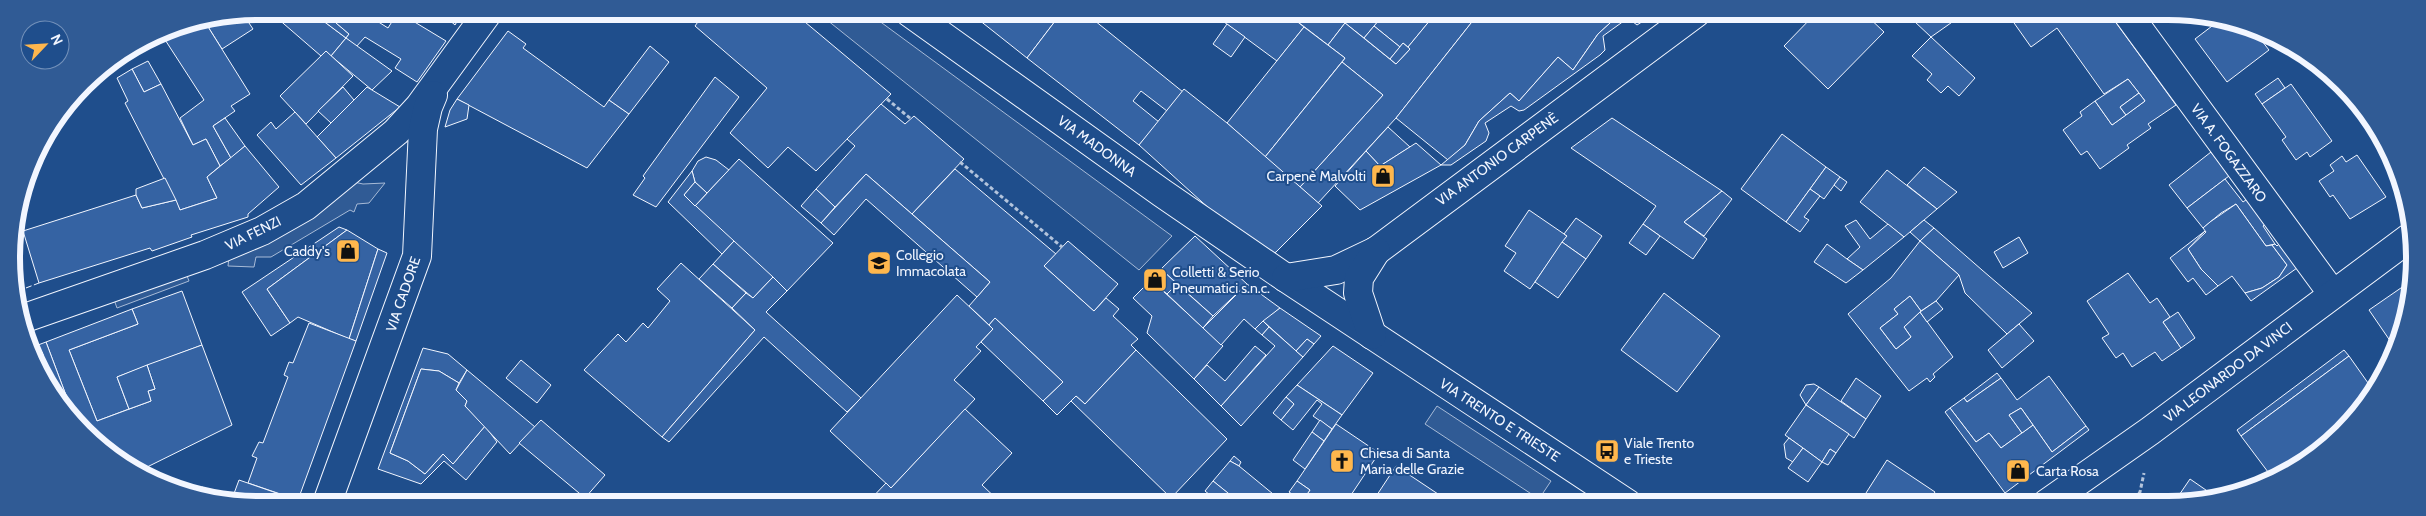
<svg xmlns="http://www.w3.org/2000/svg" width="2426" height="516" viewBox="0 0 2426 516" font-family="Cabin,sans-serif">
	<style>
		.green { fill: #245a82; stroke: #a8bbd7 }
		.parking { fill: #305b95; stroke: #a8bbd7 }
		.building { fill: #3563a3; stroke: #f2f6ff }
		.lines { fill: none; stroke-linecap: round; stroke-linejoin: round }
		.street-casing { stroke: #f2f6ff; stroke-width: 30 }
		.secondary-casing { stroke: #f2f6ff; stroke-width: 30 }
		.path { stroke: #b3c4dc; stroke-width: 3; stroke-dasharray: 4 2.5; stroke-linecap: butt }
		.street { stroke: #1f4e8c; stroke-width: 28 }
		.secondary { stroke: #1f4e8c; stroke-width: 28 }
		.fence { stroke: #f2f6ff; stroke-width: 1; stroke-dasharray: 6 2.5; stroke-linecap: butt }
		.labels { text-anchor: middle; stroke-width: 4; stroke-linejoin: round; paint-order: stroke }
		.street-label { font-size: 14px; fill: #f2f6ff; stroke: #1f4e8c }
		.poi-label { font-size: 14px; fill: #f2f6ff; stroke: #1f4e8c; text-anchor: start }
		.rim { fill: none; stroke: #f2f6ff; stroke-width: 6 }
	</style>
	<rect width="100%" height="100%" fill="#1f4e8c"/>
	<polygon class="green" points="2114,494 2120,502 2119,504 2100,504"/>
	<g class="parking">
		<polygon points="817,12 867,12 1172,236 1139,270"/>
		<polygon points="354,182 363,184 385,183 369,203 357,204 354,212 350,210 271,257 256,257 254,267 228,266 229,257"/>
		<polygon points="184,268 189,281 117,308 112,294"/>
		<polygon points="1437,406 1551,481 1539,499 1425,424"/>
		<polygon points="1571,494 1585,504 1564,504"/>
	</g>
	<g class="building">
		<polygon points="269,11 310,11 346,38 331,56 326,51 321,56"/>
		<polygon points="310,11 322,11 349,34 346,38"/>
		<polygon points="322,11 361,11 388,28 398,12 446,41 417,82 395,68 401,59 365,37 356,47 346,38 349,34"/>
		<polygon points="439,11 463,11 455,25"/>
		<polygon points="705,12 793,12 891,94 816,171 788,147 768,168 730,133 767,88 695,26"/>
		<polygon points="969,12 1062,12 1027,58"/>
		<polygon points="1062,12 1084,12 1183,92 1167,111 1141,91 1133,101 1159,122 1139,145 1027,58"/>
		<polygon points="1225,12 1285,12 1304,27 1277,61 1220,19"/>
		<polygon points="1285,12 1332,12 1345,23 1328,45"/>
		<polygon points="1332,12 1353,12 1345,23"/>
		<polygon points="1353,12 1386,12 1364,38 1345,23"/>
		<polygon points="1386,12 1436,13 1408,47 1403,43 1400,47 1374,26"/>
		<polygon points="1436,13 1479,13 1396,118 1318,203 1300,187 1383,95 1342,62 1345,58 1328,45 1345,23 1396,64 1410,49 1408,47"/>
		<polygon points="1479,13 1621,13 1598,34 1573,70 1558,57 1519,101 1510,93 1479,121 1465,145 1448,160 1396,118"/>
		<polygon points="1621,13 1656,13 1637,25 1628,18 1603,36 1605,50 1600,55 1524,110 1519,111 1511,106 1485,123 1489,133 1486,141 1451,165 1441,165 1465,145 1479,121 1510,93 1519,101 1558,57 1573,70 1598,34"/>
		<polygon points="1816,13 1864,13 1884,32 1828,89 1784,46"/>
		<polygon points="1924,13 1965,13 1931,37 1914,21"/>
		<polygon points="2007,13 2109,13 2176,105 2148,124 2151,128 2127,145 2129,148 2100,169 2087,151 2081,155 2063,130 2082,116 2080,112 2095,101 2112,125 2145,101 2128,79 2104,94 2057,28 2031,47"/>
		<polygon points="2177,13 2195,13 2183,22"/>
		<polygon points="243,14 253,29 222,49 205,22"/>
		<polygon points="2220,20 2255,32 2269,50 2227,82 2195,39"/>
		<polygon points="205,22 250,94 231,106 235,111 213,126 231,158 220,166 206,139 193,145 180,118 204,100 160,32"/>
		<polygon points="1227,24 1245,37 1231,57 1213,44"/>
		<polygon points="1374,26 1400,47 1390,59 1364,38"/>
		<polygon points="1304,27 1345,58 1265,157 1227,123"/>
		<polygon points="508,31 526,44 523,48 604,107 609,100 629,114 587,168 457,99"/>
		<polygon points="1931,37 1975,78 1959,96 1948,86 1941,93 1927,80 1932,74 1912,56"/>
		<polygon points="346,38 392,71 372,90 331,56"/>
		<polygon points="1403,43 1410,49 1396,64 1390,59"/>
		<polygon points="650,46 669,62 629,114 609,100"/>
		<polygon points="326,51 353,76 306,124 280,96"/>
		<polygon points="148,61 161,84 144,92 132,69"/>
		<polygon points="1342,62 1383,95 1300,187 1265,157"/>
		<polygon points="132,69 144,92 161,84 193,145 206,139 220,166 207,177 217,198 180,210 125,103 128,101 117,78"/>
		<polygon points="2323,72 2345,92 2340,96 2321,74"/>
		<polygon points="715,77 739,97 656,207 633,195 645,178 643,176"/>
		<polygon points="2278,78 2285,88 2262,104 2255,94"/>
		<polygon points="2128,79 2139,93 2120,107 2126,115 2112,125 2095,101"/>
		<polygon points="2291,84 2332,141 2310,157 2307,152 2296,160 2282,140 2286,137 2262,104"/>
		<polygon points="343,87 354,100 331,123 318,111"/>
		<polygon points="367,87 400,107 336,158 317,137"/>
		<polygon points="1184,89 1227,123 1322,206 1276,252 1265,259 1139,145"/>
		<polygon points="2139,93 2145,101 2126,115 2120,107"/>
		<polygon points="457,99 469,105 467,119 445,127 450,110"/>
		<polygon points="881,104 905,124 914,116 964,159 912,214 866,174 835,207 816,189 855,146 847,139"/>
		<polygon points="295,112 336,158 301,185 257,135 271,122 276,129"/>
		<polygon points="225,118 245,146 231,158 213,126"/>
		<polygon points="1612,118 1722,191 1684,222 1707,239 1693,259 1643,224 1656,206 1571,148"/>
		<polygon points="1388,127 1410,147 1380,166 1366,151"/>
		<polygon points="1782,134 1826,167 1786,222 1741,189"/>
		<polygon points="1416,143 1441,165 1360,210 1335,186 1366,151 1380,166"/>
		<polygon points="245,146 279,187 248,214 248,217 191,235 192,237 152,251 150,248 39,283 23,231 136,195 142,208 176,200 180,210 217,198 207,177"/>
		<polygon points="2211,152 2229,176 2187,208 2169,185"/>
		<polygon points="2357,155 2386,197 2350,219 2333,195 2330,197 2319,181 2334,171 2330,165 2342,156 2346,162"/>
		<polygon points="706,157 716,160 729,170 707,193 695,182 692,171 698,161"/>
		<polygon points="739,159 833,243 787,291 695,206"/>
		<polygon points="1826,167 1840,177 1824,199 1810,189"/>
		<polygon points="1924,167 1957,192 1937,209 1907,185"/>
		<polygon points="955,169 1056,254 1044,266 1094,311 1106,298 1119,309 1113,316 1138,339 1131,345 1136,350 1085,404 1076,396 1057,415 1043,401 1063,382 995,318 989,325 969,306 990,282 912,214"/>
		<polygon points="1887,170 1937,209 1904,237 1860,202"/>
		<polygon points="692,171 695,182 684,195 734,241 722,254 668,202"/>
		<polygon points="866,174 990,282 977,297 866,199 834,235 821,223"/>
		<polygon points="1840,177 1847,182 1841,191 1834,185"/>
		<polygon points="165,178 176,200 142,208 136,195 136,189"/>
		<polygon points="2225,179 2243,202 2250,197 2268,222 2263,226 2275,244 2266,246 2236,204 2221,213 2203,228 2187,208"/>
		<polygon points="695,182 707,193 695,206 684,195"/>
		<polygon points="816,189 835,207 821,223 801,206"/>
		<polygon points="1810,189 1820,196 1804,217 1809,220 1800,232 1786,222"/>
		<polygon points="1722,191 1732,199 1704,236 1684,222"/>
		<polygon points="2236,204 2266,246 2272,245 2287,265 2279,277 2262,288 2245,293 2232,276 2218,286 2201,269 2188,249 2206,232 2203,228 2210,222"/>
		<polygon points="1529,210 1567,236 1530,289 1504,271 1516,253 1505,246"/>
		<polygon points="1576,218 1602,236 1586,259 1562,242 1567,236 1564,234"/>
		<polygon points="1856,220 1870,239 1888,224 1904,237 1863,270 1847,259 1860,247 1845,226"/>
		<polygon points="1924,220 1934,228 1920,241 1910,232"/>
		<polygon points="1643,224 1660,236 1646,255 1629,243"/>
		<polygon points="339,227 347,230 267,289 290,323 271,336 242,292"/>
		<polygon points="1934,228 1982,270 2032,313 2007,334 1965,293 1959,275 1920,241"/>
		<polygon points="347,230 378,249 349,339 298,317 290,323 267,289"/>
		<polygon points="2205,231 2188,249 2201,269 2218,286 2206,295 2193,278 2188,282 2170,258"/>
		<polygon points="1195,236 1247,284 1213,316 1161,269"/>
		<polygon points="2019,237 2028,253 2003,268 1994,252"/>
		<polygon points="734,241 773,277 753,298 713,264"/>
		<polygon points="1068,241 1118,284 1094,311 1044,266"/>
		<polygon points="1920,241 1959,275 1936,301 1921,311 1910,296 1894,309 1898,314 1880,328 1896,349 1911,337 1904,327 1920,312 1953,357 1933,374 1935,377 1930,382 1927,378 1909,391 1848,314 1891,278"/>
		<polygon points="1562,242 1586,259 1558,298 1535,282"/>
		<polygon points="1827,244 1847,259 1863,270 1846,283 1814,262"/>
		<polygon points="2275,244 2277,246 2279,244 2297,268 2251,301 2245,293 2262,288 2279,277 2287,265 2272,245"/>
		<polygon points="12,247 21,273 16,275"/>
		<polygon points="378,249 387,253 356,341 349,339"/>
		<polygon points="681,263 755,330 662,437 584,370 618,334 626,342 643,323 648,328 670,301 657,289"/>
		<polygon points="713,264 746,293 732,308 699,279"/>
		<polygon points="1161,269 1177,284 1167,294 1151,280"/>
		<polygon points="2128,273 2150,303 2157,298 2170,317 2163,322 2181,348 2162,361 2155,352 2132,367 2123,353 2116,358 2102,338 2109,334 2087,301"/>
		<polygon points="773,277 787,291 766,312 861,398 847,412 764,337 669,442 662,437 755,330 732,308 746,293 753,298"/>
		<polygon points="1151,280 1223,346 1194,379 1147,333 1152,316 1133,298"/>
		<polygon points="2411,281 2413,290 2395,348 2369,310"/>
		<polygon points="1177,284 1213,316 1203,328 1167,294"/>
		<polygon points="1247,284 1280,308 1255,329 1244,319 1221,345 1203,328"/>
		<polygon points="182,291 202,345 117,377 129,409 97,421 69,350 138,324 132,309"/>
		<polygon points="1664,293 1720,336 1677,392 1621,350"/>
		<polygon points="957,295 993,329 976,347 981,351 954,380 975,399 891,488 830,431"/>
		<polygon points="1910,296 1921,311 1904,327 1911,337 1896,349 1880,328 1898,314 1894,309"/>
		<polygon points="1936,301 1943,309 1927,322 1920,312"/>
		<polygon points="1280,308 1321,336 1314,344 1307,339 1296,351 1263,321"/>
		<polygon points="132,309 138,324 69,350 97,421 151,401 148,391 155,389 147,365 202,345 232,425 137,472 96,440 89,426 83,429 72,420 69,415 73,414 46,342"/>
		<polygon points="2178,312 2195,338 2181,348 2163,322"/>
		<polygon points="995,318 1063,382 1043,401 981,342 993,329 989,325"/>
		<polygon points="1263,321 1269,327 1262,335 1255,329"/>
		<polygon points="309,323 356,341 298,500 248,483 257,458 252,456 259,442 263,443 288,377 284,375 289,362 293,363"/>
		<polygon points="2019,324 2034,341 2002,368 1988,350"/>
		<polygon points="1269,327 1303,357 1241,426 1221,406 1275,346 1262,335"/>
		<polygon points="1307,339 1314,344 1303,357 1296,351"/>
		<polygon points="46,342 73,414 69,415 53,387 42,352 34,355 30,348"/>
		<polygon points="1255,346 1266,355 1221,406 1194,379 1207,365 1225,381"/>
		<polygon points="1333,346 1373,373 1342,415 1297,385"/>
		<polygon points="423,348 448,354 467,370 459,383 439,371 421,369 390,453 408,461 425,474 443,454 453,464 485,426 497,442 466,480 444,461 421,484 378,469"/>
		<polygon points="1136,350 1227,439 1171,498 1071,401 1076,396 1085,404"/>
		<polygon points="2344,350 2349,356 2241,436 2237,430"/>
		<polygon points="42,352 53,387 34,355"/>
		<polygon points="2349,356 2373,390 2342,433 2288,469 2285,466 2271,476 2241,436"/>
		<polygon points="521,360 551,385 537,403 506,378"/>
		<polygon points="147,365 155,389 148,391 151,401 129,409 117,377"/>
		<polygon points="421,369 439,371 459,383 456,390 467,401 465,406 485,426 453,464 443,454 425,474 408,461 390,453"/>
		<polygon points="467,370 535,427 510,454 465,406 467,401 456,390"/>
		<polygon points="1997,373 2001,378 1967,402 1964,398"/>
		<polygon points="2049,376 2086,426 2052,452 2021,408 2009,415 2022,433 2001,448 1989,433 1976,442 1950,408 1964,398 1967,402 2001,378 2017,400"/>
		<polygon points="1856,378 1881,396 1866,419 1841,401"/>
		<polygon points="1814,384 1819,387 1806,405 1800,395 1806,385"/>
		<polygon points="1297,385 1342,415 1332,429 1313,416 1322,404 1317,400 1293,430 1281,420 1294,404 1286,397"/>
		<polygon points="1819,387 1866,419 1854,438 1806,405"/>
		<polygon points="1286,397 1294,404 1281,420 1273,413"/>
		<polygon points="1806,405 1849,434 1836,453 1830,449 1822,462 1785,435"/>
		<polygon points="1950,408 1976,442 1989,433 2001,448 2033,425 2052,452 2086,426 2089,430 2005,493 1945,412"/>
		<polygon points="2021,408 2033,425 2022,433 2009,415"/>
		<polygon points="965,409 1012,453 982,485 1001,503 867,503 886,483 891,488"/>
		<polygon points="541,420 605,475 585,498 519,443"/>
		<polygon points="1320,420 1332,429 1324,441 1312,432"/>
		<polygon points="1336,424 1379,453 1345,504 1306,504 1302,501 1310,490 1297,481"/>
		<polygon points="1312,432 1324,441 1305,469 1293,460"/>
		<polygon points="1789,438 1803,448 1793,462 1786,458 1784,444"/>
		<polygon points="1803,448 1822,462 1808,482 1788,468"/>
		<polygon points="1830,449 1836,453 1828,465 1822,462"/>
		<polygon points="1234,456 1241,462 1239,466 1230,461"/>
		<polygon points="1887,460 1935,492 1927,504 1859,504"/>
		<polygon points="1230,461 1239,466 1284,503 1240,503 1213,481"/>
		<polygon points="1396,466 1453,504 1371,504"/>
		<polygon points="2285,466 2288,469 2258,487 2271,476"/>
		<polygon points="2190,479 2216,497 2184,504 2173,504"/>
		<polygon points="239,480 288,497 285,503 226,503 200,494 202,487 232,499"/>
		<polygon points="1213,481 1233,497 1227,503 1220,503 1205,491"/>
		<polygon points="1297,481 1310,490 1302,501 1289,492"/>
		<polygon points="288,497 298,500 297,503 285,503"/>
	</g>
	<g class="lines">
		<defs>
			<g id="street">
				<polyline points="2127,13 2332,293"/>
				<polyline points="22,319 205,255 262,231 306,206 396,132 419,107 489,11"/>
				<polyline points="327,503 417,256 423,129 428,107 433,95"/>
			</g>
			<g id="secondary">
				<polyline points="909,12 1162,193 1286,278 1628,504"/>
				<polyline points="1286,278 1336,270 1376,251 1696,13"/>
				<polyline points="1372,335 1358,293 1359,278 1376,251"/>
				<polyline points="2046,504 2150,431 2409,238"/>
			</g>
		</defs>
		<use href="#street" class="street-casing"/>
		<use href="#secondary" class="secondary-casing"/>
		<g class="path">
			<polyline points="1725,20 1735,13"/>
			<polyline points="887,99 911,119"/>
			<polyline points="960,162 1062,247"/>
			<polyline points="2131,504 2140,492 2144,473"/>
		</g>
		<use href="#street" class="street"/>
		<use href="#secondary" class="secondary"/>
		<polyline class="fence" points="18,291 39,283"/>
	</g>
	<defs>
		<symbol id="shop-square" viewBox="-11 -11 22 22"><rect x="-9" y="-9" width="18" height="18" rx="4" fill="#ffb74d" stroke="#1f4e8c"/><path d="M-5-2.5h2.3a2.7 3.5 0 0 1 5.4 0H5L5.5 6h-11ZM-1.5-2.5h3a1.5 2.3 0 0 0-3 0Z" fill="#111"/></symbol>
		<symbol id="school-square" viewBox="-11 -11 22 22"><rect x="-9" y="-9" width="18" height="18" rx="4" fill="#ffb74d" stroke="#1f4e8c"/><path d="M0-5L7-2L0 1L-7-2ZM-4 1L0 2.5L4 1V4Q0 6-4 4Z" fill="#111"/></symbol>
		<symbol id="bus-square" viewBox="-11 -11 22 22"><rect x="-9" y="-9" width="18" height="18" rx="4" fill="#ffb74d" stroke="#1f4e8c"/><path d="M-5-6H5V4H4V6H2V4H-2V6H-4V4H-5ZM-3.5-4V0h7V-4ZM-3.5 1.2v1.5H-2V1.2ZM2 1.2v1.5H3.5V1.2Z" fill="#111"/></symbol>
		<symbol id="church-square" viewBox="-11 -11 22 22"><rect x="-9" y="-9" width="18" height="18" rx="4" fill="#ffb74d" stroke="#1f4e8c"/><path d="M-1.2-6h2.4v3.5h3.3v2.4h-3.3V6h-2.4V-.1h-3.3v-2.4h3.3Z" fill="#111"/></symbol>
	</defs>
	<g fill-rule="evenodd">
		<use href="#shop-square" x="1369" y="162" width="28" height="28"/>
		<use href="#shop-square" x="334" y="237" width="28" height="28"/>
		<use href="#school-square" x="865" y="249" width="28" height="28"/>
		<use href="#shop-square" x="1141" y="266" width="28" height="28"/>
		<use href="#bus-square" x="1593" y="437" width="28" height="28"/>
		<use href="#church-square" x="1328" y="447" width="28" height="28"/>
		<use href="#shop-square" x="2004" y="457" width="28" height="28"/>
	</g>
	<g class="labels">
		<g class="street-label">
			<text transform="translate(1097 146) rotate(36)" y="5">VIA MADONNA</text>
			<text transform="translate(2229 153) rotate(54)" y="5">VIA A. FOGAZZARO</text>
			<text transform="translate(1497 159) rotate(-36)" y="5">VIA ANTONIO CARPENÈ</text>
			<text transform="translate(253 233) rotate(-26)" y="5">VIA FENZI</text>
			<text transform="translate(403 294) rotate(-71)" y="5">VIA CADORE</text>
			<text transform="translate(2228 372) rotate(-37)" y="5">VIA LEONARDO DA VINCI</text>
			<text transform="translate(1500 420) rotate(33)" y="5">VIA TRENTO E TRIESTE</text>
		</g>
		<g class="poi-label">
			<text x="1366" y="181" text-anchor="end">Carpenè Malvolti</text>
			<text x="330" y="256" text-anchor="end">Caddy's</text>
			<text x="896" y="260">Collegio<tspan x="896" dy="16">Immacolata</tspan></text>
			<text x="1172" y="277">Colletti &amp; Serio<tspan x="1172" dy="16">Pneumatici s.n.c.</tspan></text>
			<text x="1624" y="448">Viale Trento<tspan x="1624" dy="16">e Trieste</tspan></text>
			<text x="1360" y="458">Chiesa di Santa<tspan x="1360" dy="16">Maria delle Grazie</tspan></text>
			<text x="2036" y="476">Carta Rosa</text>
		</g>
	</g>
	<path d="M0 0H2426V516H0ZM258 20H2168A238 238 0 0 1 2406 258V258A238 238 0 0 1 2168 496H258A238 238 0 0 1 20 258V258A238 238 0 0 1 258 20Z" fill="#305b95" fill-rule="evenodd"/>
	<path class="rim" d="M258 20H2168A238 238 0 0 1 2406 258V258A238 238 0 0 1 2168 496H258A238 238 0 0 1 20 258V258A238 238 0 0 1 258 20Z"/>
	<g transform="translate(45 45) rotate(65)"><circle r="24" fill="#1f4e8c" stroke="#7391ba"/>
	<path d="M0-4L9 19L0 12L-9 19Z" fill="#ffb74d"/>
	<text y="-8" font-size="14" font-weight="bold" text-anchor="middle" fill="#f2f6ff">N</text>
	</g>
</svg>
